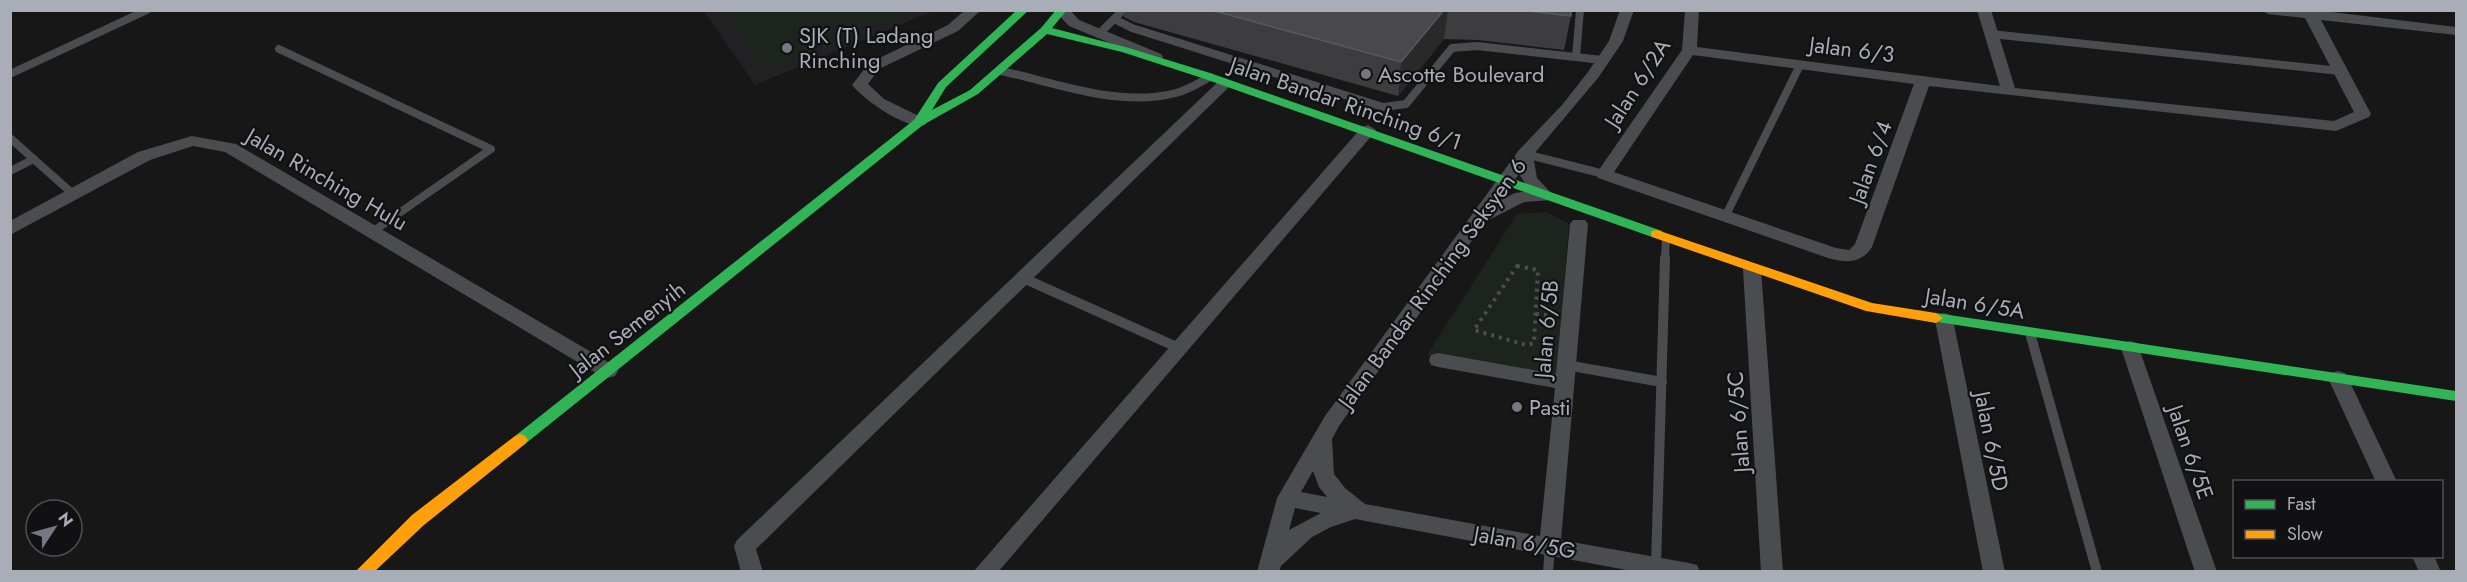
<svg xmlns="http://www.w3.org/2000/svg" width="2467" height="582" viewBox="0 0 2467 582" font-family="Jost,sans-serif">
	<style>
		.built { fill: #212123 }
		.green { fill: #1d241e }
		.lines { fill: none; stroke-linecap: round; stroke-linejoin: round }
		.path { stroke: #4d4e52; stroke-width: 4; stroke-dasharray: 3 5; stroke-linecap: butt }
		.lane-far1 { stroke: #4b4c50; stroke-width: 8 }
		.lane { stroke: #4b4c50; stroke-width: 10 }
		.street { fill: #4b4c50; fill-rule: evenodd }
		.fast { fill: #30b455; fill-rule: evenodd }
		.slow { fill: #ff9f0a; fill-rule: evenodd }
		.wall { fill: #3d3d3f }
		.shaded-wall { fill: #29292a }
		.building { fill: #49494c; stroke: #58595d; stroke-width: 1.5 }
		.poi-dot { fill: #757880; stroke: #111113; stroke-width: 2 }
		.labels { text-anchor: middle; stroke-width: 4.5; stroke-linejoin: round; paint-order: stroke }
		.poi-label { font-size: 22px; fill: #a8adb8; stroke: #111113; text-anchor: start }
		.street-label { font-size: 22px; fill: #a8adb8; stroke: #111113 }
	</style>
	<rect width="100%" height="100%" fill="#171717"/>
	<polygon class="built" points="704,11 933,11 755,85"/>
	<g class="green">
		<polygon points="725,10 912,10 912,11 766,70 722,11"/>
		<polygon points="1547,212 1569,224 1557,378 1427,355 1517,214"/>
	</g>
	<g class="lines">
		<g class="path">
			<polygon points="1517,266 1538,270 1534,343 1526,345 1474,330"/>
			<polyline points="1536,314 1553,316"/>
		</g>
		<g class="lane-far1">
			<polyline points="1123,10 1114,19 1132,28 1383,107 1406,104 1452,48 1477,46 1602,60"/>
			<polyline points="1099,34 1114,19"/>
			<polyline points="1991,34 2340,71"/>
			<polyline points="279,49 491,149 372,232"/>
			<polyline points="1576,56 1580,10"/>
			<path d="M1001,71C1057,83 1119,108 1176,93C1188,90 1199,83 1210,77"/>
			<polyline points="10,74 147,10"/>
			<polyline points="10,138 73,194"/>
			<polyline points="1525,154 1604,174"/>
			<polyline points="10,171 34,159"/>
			<polyline points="1725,217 1800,65"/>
			<polyline points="1665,259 1666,238"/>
		</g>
		<g class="lane">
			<polyline points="1023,278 1179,348"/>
			<polyline points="2030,333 2097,572"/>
			<polyline points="1566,365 1662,382"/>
			<polyline points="1656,565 1665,258"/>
			<polyline points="1548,572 1550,546"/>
		</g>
		<g class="street">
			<path d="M965,10H981L958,31L879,69L868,84L884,99L925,119L927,122L925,125C906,130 863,99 852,85L869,63L948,25Z"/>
			<polygon points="1070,10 1079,20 1161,54 1163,57 1161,60 1151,60 1069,26 1055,11"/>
			<path d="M1620,10H1634L1623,41L1598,78L1533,155L1537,178L1554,196L1552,200L1524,202L1485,222L1339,426L1332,439L1334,474L1345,488L1365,504L1540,536L1555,388L1438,367L1431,365L1429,360L1431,355L1438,353L1556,374L1570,224L1573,220H1585L1588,224L1561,540L1689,563L1697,565L1700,572H1637L1355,519L1331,527L1312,537L1281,566L1279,572H1257L1277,498L1325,416L1519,150L1562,105L1588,72L1609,41ZM1519,174L1530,191L1515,193L1499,201ZM1313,471L1319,487L1327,497L1301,492ZM1295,508L1321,513L1289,530Z"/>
			<path d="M1685,10H1699L1697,47L2000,86L1977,10H1991L2015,88L2334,121L2354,112L2305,18L2268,14L2261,10H2315L2456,27V35L2321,20L2371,114L2369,117L2336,131L1929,86L1872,247C1861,264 1846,263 1828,258L1598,178L1596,174L1682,50ZM1693,55L1914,84L1855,244L1849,250L1836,248L1614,172Z"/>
			<polygon points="1225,78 1233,83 1230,86 756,549 763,572 741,572 734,546 737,540 1220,80"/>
			<polygon points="1368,125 1376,130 1374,133 998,572 973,572 1362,127"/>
			<polygon points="192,136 236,144 615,366 618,371 615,376 608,378 601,376 225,152 193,146 150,160 10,235 10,221 138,152"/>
			<polygon points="1752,263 1758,265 1761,269 1783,572 1761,572 1743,269 1746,265"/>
			<polygon points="1944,313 1951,315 1953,320 2005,572 1983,572 1935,320 1937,315"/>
			<polygon points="2130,341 2137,343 2139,348 2217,572 2195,572 2121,348 2123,343"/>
			<polygon points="2338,371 2345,373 2348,378 2397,482 2376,482 2328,378 2331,373"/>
			<polygon points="2412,556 2434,556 2441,572 2419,572"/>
		</g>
		<g class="fast">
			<polygon points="1017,10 1029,10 946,87 932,110 970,90 1041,28 1056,10 1067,10 1052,28 1129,48 1210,73 1662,231 1663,234 1662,237 1652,237 1202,78 1122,52 1047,34 978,94 923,125 525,444 520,446 515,444 512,440 515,436 914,120 938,83"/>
			<polygon points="1936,313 2456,391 2456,401 1931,321 1929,318"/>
		</g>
		<g class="slow">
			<polygon points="1657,230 1872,303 1936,313 1943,318 1936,323 1866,311 1652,237 1651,234 1652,231"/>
			<polygon points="520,434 525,436 528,440 525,444 424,525 374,572 355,572 412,515 515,436"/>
		</g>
	</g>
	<polygon class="wall" points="1124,10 1571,10 1571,16 1564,50 1478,40 1444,39 1398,96 1134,22 1124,17"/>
	<polygon class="shaded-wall" points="1444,10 1448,10 1444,39 1398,96 1401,62"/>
	<g class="building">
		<polygon points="1211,10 1444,10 1401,62"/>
		<polygon points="1519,10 1571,10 1571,16"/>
	</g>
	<g class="poi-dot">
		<circle cx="787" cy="48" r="6"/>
		<circle cx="1366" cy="74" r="6"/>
		<circle cx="1517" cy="407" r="6"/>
	</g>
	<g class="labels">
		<g class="poi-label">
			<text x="799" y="43">SJK (T) Ladang<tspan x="799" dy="25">Rinching</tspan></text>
			<text x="1378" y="82">Ascotte Boulevard</text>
			<text x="1529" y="415">Pasti</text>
		</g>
		<g class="street-label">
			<text transform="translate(1852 49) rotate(7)" y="8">Jalan 6/3</text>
			<text transform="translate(1637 83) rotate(-57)" y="8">Jalan 6/2A</text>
			<text transform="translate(1346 103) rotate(19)" y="8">Jalan Bandar Rinching 6/1</text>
			<text transform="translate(1870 162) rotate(-70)" y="8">Jalan 6/4</text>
			<text transform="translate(327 179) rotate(30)" y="8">Jalan Rinching Hulu</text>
			<text transform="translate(1432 283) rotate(-54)" y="8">Jalan Bandar Rinching Seksyen 6</text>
			<text transform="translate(1975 303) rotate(9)" y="8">Jalan 6/5A</text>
			<text transform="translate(627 329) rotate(-38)" y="8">Jalan Semenyih</text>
			<text transform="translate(1546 329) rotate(-85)" y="8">Jalan 6/5B</text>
			<text transform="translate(1738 422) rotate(-94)" y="8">Jalan 6/5C</text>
			<text transform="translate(1992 441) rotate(79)" y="8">Jalan 6/5D</text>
			<text transform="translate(2191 452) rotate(71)" y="8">Jalan 6/5E</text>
			<text transform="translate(1525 542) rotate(10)" y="8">Jalan 6/5G</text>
		</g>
	</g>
	<rect width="2467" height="582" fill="none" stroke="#a8adb8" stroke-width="24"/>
	<rect x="2233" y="480" width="210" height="78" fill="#111113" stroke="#4d4f55" stroke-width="1.5"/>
	<rect x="2245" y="500" width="30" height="9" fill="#30b455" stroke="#4d4f55" stroke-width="1.5"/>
	<text x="2287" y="510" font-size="18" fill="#a8adb8">Fast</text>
	<rect x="2245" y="530" width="30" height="9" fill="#ff9f0a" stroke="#4d4f55" stroke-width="1.5"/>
	<text x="2287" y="540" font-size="18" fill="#a8adb8">Slow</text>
	<g transform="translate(54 528) rotate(54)"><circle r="28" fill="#111113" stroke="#4d4f55" stroke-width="1.5"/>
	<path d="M0-4.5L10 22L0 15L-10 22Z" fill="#757880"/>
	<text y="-9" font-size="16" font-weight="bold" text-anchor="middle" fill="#a8adb8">N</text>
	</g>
</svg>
